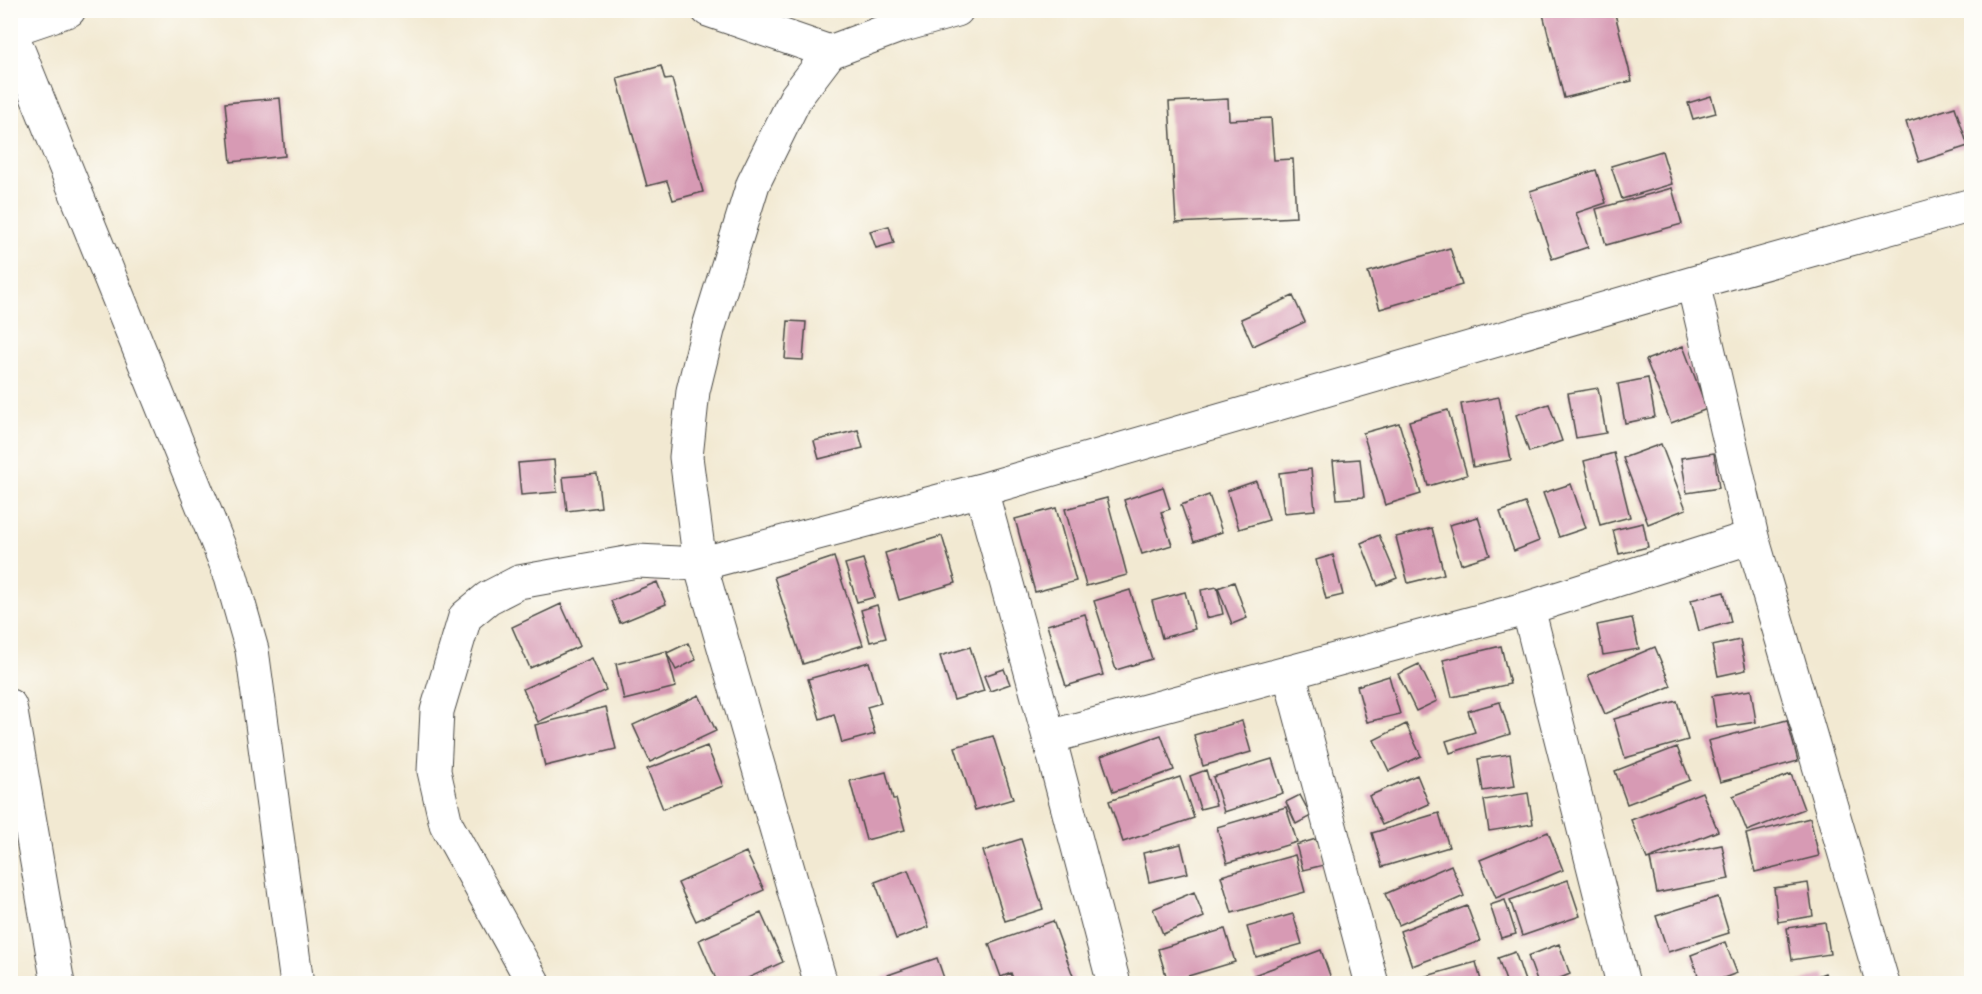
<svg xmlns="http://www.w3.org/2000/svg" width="1982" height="994" font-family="'Gochi Hand',sans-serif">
	<rect width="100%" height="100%" fill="#fdfcf7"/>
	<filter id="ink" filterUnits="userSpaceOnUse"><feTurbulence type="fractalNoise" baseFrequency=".0167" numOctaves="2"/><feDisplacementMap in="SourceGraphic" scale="12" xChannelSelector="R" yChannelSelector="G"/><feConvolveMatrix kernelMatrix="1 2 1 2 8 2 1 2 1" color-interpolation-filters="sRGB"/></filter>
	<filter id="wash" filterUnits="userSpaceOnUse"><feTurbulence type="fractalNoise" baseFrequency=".008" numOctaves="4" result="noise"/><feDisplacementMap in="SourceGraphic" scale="24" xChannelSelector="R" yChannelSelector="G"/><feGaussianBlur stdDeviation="1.35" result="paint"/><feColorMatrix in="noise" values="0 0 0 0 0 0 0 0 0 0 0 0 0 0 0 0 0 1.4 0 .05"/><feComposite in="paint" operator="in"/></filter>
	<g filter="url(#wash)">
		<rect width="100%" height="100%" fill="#f2e9d2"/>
		<g id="blocks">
			<path fill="#d79ab4" d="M1542 10H1614L1632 81 1564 98Z
				M661 66 665 80 672 79 703 192 673 200 667 181 647 186 617 78Z
				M1711 96 1716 113 1693 119 1688 103Z
				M280 98 285 156 231 162 225 103Z
				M1228 99 1229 120 1271 118 1274 160 1293 159 1296 217 1176 223 1169 102Z
				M1955 107 1968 146 1919 162 1906 122Z
				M1662 151 1672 184 1622 199 1611 166Z
				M1596 170 1606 203 1576 213 1588 247 1552 259 1530 191Z
				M1672 188 1682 224 1606 245 1596 209Z
				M889 226 894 243 876 248 870 231Z
				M1450 248 1462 285 1380 309 1368 272Z
				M1293 296 1305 322 1253 346 1241 319Z
				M788 321 806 322 803 360 785 359Z
				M1683 346 1707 409 1671 423 1646 360Z
				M1648 378 1655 417 1625 423 1618 384Z
				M1598 388 1606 433 1576 438 1568 393Z
				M1499 397 1511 460 1473 467 1461 404Z
				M1549 404 1562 441 1529 452 1516 415Z
				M1448 410 1467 475 1428 486 1409 421Z
				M1399 423 1421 494 1385 505 1363 433Z
				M858 430 863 448 819 459 814 441Z
				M1661 444 1686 509 1648 524 1623 458Z
				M1614 453 1630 517 1600 525 1584 461Z
				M1714 453 1719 488 1687 493 1681 458Z
				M1360 459 1364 497 1337 499 1333 461Z
				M554 460 557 492 521 495 518 463Z
				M1311 469 1315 510 1284 513 1279 473Z
				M597 474 601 507 567 511 563 477Z
				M1256 481 1269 520 1239 529 1227 491Z
				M1571 484 1586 528 1559 537 1543 493Z
				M1163 487 1170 509 1161 512 1172 545 1142 554 1124 500Z
				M1209 495 1222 532 1194 542 1181 505Z
				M1107 498 1127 575 1086 586 1065 509Z
				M1525 503 1539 541 1514 551 1500 512Z
				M1056 508 1076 581 1035 592 1015 519Z
				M1478 517 1490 555 1461 564 1449 525Z
				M1643 523 1648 547 1619 554 1613 530Z
				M1432 528 1444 574 1408 583 1396 537Z
				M1379 535 1397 578 1378 586 1361 543Z
				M942 536 956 583 899 600 885 553Z
				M1333 555 1343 595 1326 599 1316 560Z
				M834 557 863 645 803 664 774 577Z
				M863 559 875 597 857 602 845 564Z
				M657 582 666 604 620 623 611 601Z
				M1234 582 1247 618 1232 624 1218 588Z
				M1217 587 1223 614 1206 618 1201 590Z
				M1130 590 1152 659 1116 670 1094 601Z
				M1185 592 1195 629 1162 638 1152 601Z
				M1724 592 1731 622 1699 631 1691 600Z
				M561 604 580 646 530 668 512 627Z
				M877 605 886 638 870 642 861 610Z
				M1085 614 1103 675 1066 686 1047 625Z
				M1632 618 1639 649 1603 655 1597 625Z
				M1740 640 1746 670 1718 676 1712 646Z
				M688 643 696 660 676 670 667 653 676 687 624 700 616 664 667 651V653Z
				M1501 646 1510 684 1452 697 1443 660Z
				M970 647 984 691 954 700 940 656Z
				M1655 647 1671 686 1605 714 1588 675Z
				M592 658 606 690 538 722 523 689Z
				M869 662 881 703 867 707 875 734 842 743 834 714 820 719 808 679Z
				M1419 664 1437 701 1416 711 1398 674Z
				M1004 669 1010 684 990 691 984 676Z
				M1389 676 1400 714 1367 722 1357 686Z
				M1751 690 1756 722 1717 728 1712 696Z
				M699 695 716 731 650 762 633 725Z
				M1677 701 1688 740 1625 758 1614 719Z
				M1500 702 1510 734 1450 753 1446 741 1475 732 1468 711Z
				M606 707 616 749 545 766 535 725Z
				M1787 720 1798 761 1720 782 1708 741Z
				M1242 721 1251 752 1203 766 1194 735Z
				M1406 724 1421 756 1389 771 1374 740Z
				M1161 735 1174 770 1113 792 1101 756Z
				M993 736 1013 799 975 810 955 747Z
				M707 746 723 786 663 809 647 769Z
				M1677 747 1690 780 1627 804 1615 771Z
				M1510 754 1515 786 1483 791 1478 759Z
				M1272 759 1283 793 1224 812 1213 777Z
				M1206 770 1216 805 1200 809 1190 776Z
				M886 772 893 799H896L905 830 866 840 850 781Z
				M1791 774 1804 809 1747 831 1733 796Z
				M1417 775 1429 804 1382 825 1369 796Z
				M1180 777 1194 818 1123 842 1109 801Z
				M1702 792 1718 831 1647 859 1631 820Z
				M1528 793 1533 824 1489 831 1484 800Z
				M1300 795 1311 816 1296 824 1286 802Z
				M1286 807 1297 842 1227 863 1217 827Z
				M1439 813 1449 847 1382 867 1372 833Z
				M1810 818 1819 856 1755 872 1746 834Z
				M1548 832 1563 870 1496 898 1480 860Z
				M1021 839 1043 909 1005 921 983 851Z
				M1316 839 1324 865 1303 870 1296 845Z
				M1181 844 1188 873 1149 882 1143 853Z
				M1722 845 1729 879 1657 893 1650 859Z
				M746 852 764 890 696 921 678 883Z
				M1295 855 1305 892 1232 913 1221 876Z
				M1451 865 1464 896 1399 925 1385 894Z
				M908 870 929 927 896 939 875 882Z
				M1568 880 1580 916 1522 936 1510 900Z
				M1808 883 1813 916 1778 922 1774 888Z
				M1194 892 1204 917 1163 934 1153 909Z
				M1718 897 1729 933 1668 952 1656 916Z
				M1505 900 1516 934 1501 938 1490 905Z
				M1467 906 1480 941 1412 966 1400 931Z
				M761 913 783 962 735 984H718L699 940Z
				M1293 914 1302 944 1256 957 1247 927Z
				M1053 921 1076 984H1015L1011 973 1001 977 989 944Z
				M1825 922 1830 954 1792 960 1787 928Z
				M1225 929 1235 962 1168 982 1158 949Z
				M1725 942 1737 973 1708 984H1701L1691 955Z
				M1559 944 1570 974 1546 984H1538L1528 956Z
				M1321 950 1333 984H1257L1254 975Z
				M1515 952 1526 984H1507L1498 958Z
				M937 958 946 984H884L882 977Z
				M1476 962 1482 984H1417L1416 979Z
				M1825 973 1829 984H1799V983Z"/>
		</g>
	</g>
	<g filter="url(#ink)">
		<use href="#blocks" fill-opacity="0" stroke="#494844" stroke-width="1.5"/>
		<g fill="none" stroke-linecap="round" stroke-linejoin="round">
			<g stroke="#494844" stroke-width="35">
				<path id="minor" d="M708 10 830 52
					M10 30 231 576 252 650 297 984
					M10 30 69 10
					M1693 283 1752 537 1883 984
					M981 490 1049 737 1114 984
					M1528 608 1752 537
					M1289 672 1372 984
					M10 706 58 984
					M1049 737 1528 608 1623 984
					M534 984 446 824 434 771 437 711 465 617 488 598 519 582 637 561 700 564 981 490 1693 283 1972 205
					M821 984 700 564 686 457 693 391 708 330 753 184 796 97 830 52 897 27 957 10"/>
			</g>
			<use href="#minor" stroke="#fff" stroke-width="33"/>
		</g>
	</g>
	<rect width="1982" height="994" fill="none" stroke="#fdfcf7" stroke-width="36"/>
</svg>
